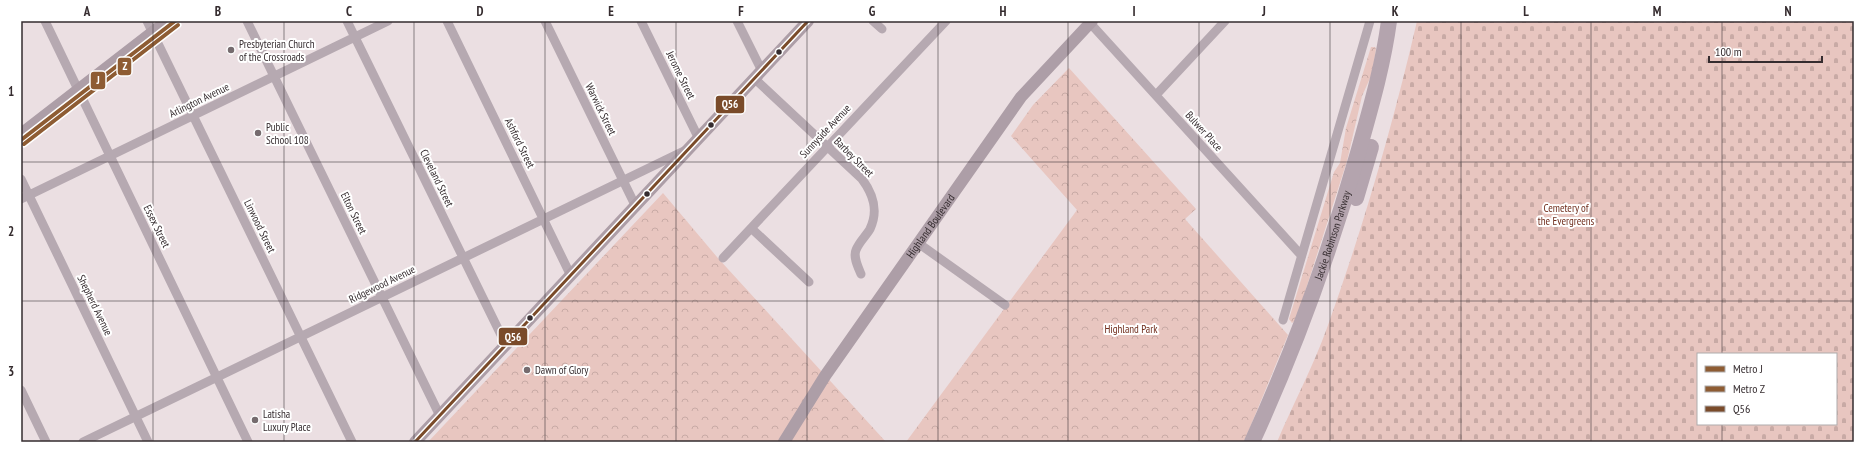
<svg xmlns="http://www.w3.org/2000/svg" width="1875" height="463" font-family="'PT Sans Narrow',sans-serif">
	<defs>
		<pattern id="forest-crowns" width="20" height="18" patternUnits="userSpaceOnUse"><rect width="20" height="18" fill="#e8c6c0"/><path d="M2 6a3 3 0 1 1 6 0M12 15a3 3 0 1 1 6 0" fill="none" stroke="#c8aaa5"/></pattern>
		<pattern id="cemetery-stones" width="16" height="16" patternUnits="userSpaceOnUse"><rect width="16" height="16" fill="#e8c6c0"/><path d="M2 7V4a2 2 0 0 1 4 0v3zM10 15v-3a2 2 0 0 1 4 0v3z" fill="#c8aaa5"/></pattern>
	</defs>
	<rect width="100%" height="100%" fill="#ebdfe2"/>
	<path fill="url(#forest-crowns)" d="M1371 47H1375L1376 49 1372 74 1362 96 1347 161 1305 292 1296 320 1292 323 1289 319 1334 172 1340 163 1346 128Z
		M1069 68 1196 209 1185 219 1288 335 1244 442H906L1077 210 1011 136 1033 105Z
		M663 193 717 257 886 442H428Z"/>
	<path fill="url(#cemetery-stones)" fill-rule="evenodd" d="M1417 21H1854V442H1277C1293 404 1313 367 1327 328 1363 228 1393 125 1417 21ZM1698 354H1836V424H1698Z"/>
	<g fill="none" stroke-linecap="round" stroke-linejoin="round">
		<path stroke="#b6a9b1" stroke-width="9" d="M45 21 248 442
			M147 21 352 442
			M247 21 440 416
			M347 21 506 345
			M447 21 571 276
			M545 21 636 207
			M641 21 699 139
			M737 21 762 71
			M873 21 882 29
			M1090 23 1301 255
			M755 79 862 179C873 194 879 210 870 229 866 236 859 242 856 250 853 257 858 267 861 274
			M1156 95 1225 21
			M21 179 148 442
			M21 199 388 21
			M751 228 809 282
			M918 243 1005 305
			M723 258 946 21
			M1283 320 1370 21
			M21 390 46 442
			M83 442 686 150"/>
		<g stroke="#ad9ea7" stroke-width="12">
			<path d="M21 134 167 21"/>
			<path d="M415 442 808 21"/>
			<path id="s1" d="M784 442 825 376 1021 97 1092 21"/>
		</g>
		<g stroke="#b4a4ae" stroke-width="16">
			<path d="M1356 198 1371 147"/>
			<path id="s2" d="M1252 442C1295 348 1330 252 1358 153 1370 110 1383 66 1389 21"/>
		</g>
		<g stroke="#fff" stroke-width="6">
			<path id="bus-1" d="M415 442 808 21"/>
		</g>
		<use href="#bus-1" stroke="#7a4b2a" stroke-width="3"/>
		<g stroke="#fff" stroke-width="7">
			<path id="metro-1" d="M21 140 175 21"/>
		</g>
		<g stroke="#fff" stroke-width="7">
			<path id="metro-2" d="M24 144 178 25"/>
		</g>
		<use href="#metro-1" stroke="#8e5c33" stroke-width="4"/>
		<use href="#metro-2" stroke="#8e5c33" stroke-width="4"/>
	</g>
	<path fill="none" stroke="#352c2f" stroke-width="1" stroke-opacity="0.55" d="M153 21V442M284 21V442M414 21V442M545 21V442M676 21V442M807 21V442M938 21V442M1068 21V442M1199 21V442M1330 21V442M1461 21V442M1591 21V442M1722 21V354M21 162H1854M21 301H1854M1722 424V442"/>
	<g fill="#756b6e" stroke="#fff" stroke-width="1.5">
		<circle cx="231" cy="50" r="4"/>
		<circle cx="258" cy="133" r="4"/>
		<circle cx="527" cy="370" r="4"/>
		<circle cx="255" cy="420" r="4"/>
	</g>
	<g fill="#352c2f" stroke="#fff" stroke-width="1.5">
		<circle cx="779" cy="52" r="3.5"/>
		<circle cx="711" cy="125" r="3.5"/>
		<circle cx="647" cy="194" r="3.5"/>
		<circle cx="530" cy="318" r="3.5"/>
	</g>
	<g text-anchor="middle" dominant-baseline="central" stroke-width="4" stroke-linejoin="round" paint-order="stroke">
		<g font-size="11" fill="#352c2f" stroke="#fff" text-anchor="start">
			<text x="239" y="44">Presbyterian Church<tspan x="239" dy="13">of the Crossroads</tspan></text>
			<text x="266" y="127">Public<tspan x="266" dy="13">School 108</tspan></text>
			<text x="535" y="370">Dawn of Glory</text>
			<text x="263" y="414">Latisha<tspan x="263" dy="13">Luxury Place</tspan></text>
		</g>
		<g font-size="11" fill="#352c2f" stroke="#fff">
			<text transform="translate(681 75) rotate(64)">Jerome Street</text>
			<text transform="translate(199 100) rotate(-26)">Arlington Avenue</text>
			<text transform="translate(601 109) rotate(64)">Warwick Street</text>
			<text transform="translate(825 131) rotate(-47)">Sunnyside Avenue</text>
			<text transform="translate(1204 131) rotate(48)">Bulwer Place</text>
			<text transform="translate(520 143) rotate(64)">Ashford Street</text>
			<text transform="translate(854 157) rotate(45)">Barbey Street</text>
			<text transform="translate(437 178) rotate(64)">Cleveland Street</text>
			<text transform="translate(354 213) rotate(64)">Elton Street</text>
			<text stroke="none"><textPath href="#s1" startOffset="261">Highland Boulevard</textPath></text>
			<text transform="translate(157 226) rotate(64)">Essex Street</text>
			<text transform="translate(260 226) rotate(64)">Linwood Street</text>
			<text stroke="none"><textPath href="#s2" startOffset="222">Jackie Robinson Parkway</textPath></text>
			<text transform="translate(382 284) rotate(-26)">Ridgewood Avenue</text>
			<text transform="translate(95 305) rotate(64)">Shepherd Avenue</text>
		</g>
		<g font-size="11" fill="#712f1e" stroke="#fff">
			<text x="1566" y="208">Cemetery of<tspan x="1566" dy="13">the Evergreens</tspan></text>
			<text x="1131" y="329">Highland Park</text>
		</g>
	</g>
	<g stroke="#fff" stroke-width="1.5">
		<rect x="117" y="57" width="15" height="19" rx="4" fill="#8e5c33"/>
		<rect x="90" y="71" width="16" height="19" rx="4" fill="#8e5c33"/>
		<rect x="715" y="95" width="30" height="19" rx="4" fill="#7a4b2a"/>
		<rect x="498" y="327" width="30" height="19" rx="4" fill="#7a4b2a"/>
	</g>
	<g font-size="11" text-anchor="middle" font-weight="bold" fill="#fff">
		<text x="125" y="70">Z</text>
		<text x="98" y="84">J</text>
		<text x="730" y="108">Q56</text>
		<text x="513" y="341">Q56</text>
	</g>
	<rect width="1875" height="463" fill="none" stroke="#ffffff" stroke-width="44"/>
	<rect x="1697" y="353" width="140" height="72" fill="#ffffff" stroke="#aeabac"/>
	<rect x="1705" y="366" width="20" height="6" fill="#8e5c33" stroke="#aeabac"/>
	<text x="1733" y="373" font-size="12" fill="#352c2f">Metro J</text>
	<rect x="1705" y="386" width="20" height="6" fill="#8e5c33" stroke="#aeabac"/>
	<text x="1733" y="393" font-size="12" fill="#352c2f">Metro Z</text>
	<rect x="1705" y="406" width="20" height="6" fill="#7a4b2a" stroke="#aeabac"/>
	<text x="1733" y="413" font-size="12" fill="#352c2f">Q56</text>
	<path d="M1709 56v6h113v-6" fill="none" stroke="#352c2f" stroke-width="2"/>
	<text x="1715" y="56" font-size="12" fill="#352c2f" stroke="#ffffff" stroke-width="3" paint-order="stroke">100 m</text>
	<rect x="22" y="22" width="1831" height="419" fill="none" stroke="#352c2f" stroke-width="1.5"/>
	<g font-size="13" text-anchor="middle" font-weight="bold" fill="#352c2f">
		<text x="87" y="16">A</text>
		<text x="218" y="16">B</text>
		<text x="349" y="16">C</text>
		<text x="480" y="16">D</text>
		<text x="611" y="16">E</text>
		<text x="741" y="16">F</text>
		<text x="872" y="16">G</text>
		<text x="1003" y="16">H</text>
		<text x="1134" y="16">I</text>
		<text x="1264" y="16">J</text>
		<text x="1395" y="16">K</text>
		<text x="1526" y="16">L</text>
		<text x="1657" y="16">M</text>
		<text x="1788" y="16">N</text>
		<text x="11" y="96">1</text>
		<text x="11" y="236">2</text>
		<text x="11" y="376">3</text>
	</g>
</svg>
